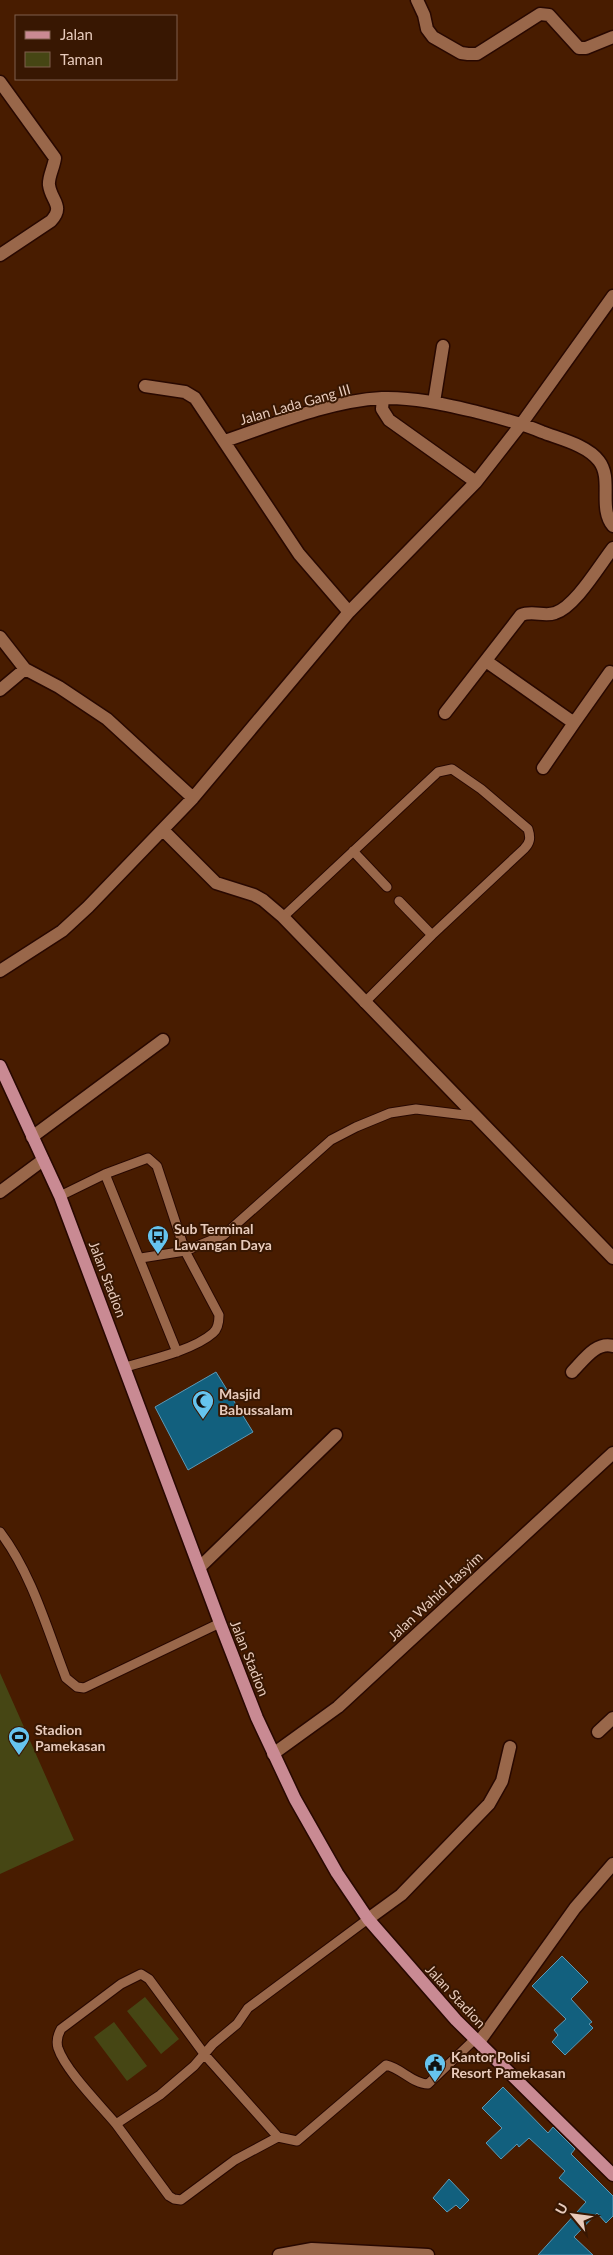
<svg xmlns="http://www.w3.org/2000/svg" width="613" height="2255" font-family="Lato,sans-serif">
	<rect width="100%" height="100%" fill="#481c00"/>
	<path fill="#464614" d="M0 1673 74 1840 0 1874Z
		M145 1997 179 2039 161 2054 127 2011Z
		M114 2022 147 2066 127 2081 94 2037Z"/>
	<path fill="#12607e" stroke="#5b99b6" d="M216 1372 253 1432 188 1470 155 1407Z
		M562 1956 588 1982 571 1999 592 2022 589 2024 593 2028 565 2055 552 2042 558 2035 554 2030 566 2019 532 1986Z
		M503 2087 548 2133 553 2127 575 2149 571 2154 613 2196V2216L606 2223 597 2213 574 2237 593 2255H538L586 2202 559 2178 565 2171 529 2138 519 2147 517 2144 501 2159 486 2143 502 2128 482 2108Z
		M449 2179 469 2200 460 2209 456 2205 447 2212 433 2198Z"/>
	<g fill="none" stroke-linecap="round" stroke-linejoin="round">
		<g stroke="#280800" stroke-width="11">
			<path id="lane" d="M353 851 387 887
				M399 901 432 935
				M283 917 438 772 452 769 481 789 528 829C531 838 530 843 524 849L432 935 364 1003
				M105 1174 177 1352
				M60 1196 105 1174 148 1158 157 1166 185 1251 219 1315C219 1321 218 1329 213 1333 194 1350 150 1360 125 1367
				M141 1258 185 1251 224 1235 331 1140 356 1127 390 1113 416 1109 473 1116
				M0 1532C32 1574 47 1629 66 1678L77 1687 84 1688 220 1623
				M368 1919 248 2008 237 2024 213 2044 194 2066 160 2095 116 2124C101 2106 65 2070 58 2048 56 2041 57 2036 61 2029L121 1984 141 1974 149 1979 205 2055 278 2137 297 2141 386 2065C401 2068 413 2084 428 2084L475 2039
				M116 2124 169 2196 174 2199 181 2200 235 2160 278 2137"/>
		</g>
		<g stroke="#280800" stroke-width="15">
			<path id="street" d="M417 0 424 15 427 29 433 37 461 53 468 54H477L540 14 549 15 579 48H586L613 37
				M0 82 55 158C54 167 48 177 49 185 51 201 65 206 51 221L0 255
				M145 386 185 392 195 398 299 554 349 612
				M383 398 382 409 389 420 476 482
				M434 402 443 346
				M225 441C275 424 329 401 382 398 413 397 443 404 473 411 496 417 519 422 542 432 560 439 587 445 599 461 613 479 598 508 613 526
				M0 637 25 669 59 687 107 719 193 798
				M486 661 574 723 543 768
				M0 690 25 669
				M445 713 521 615C533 610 544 617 555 613 575 607 599 566 613 548
				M574 723 610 672
				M163 830 216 883 254 895 263 900 283 917 613 1258
				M0 971 62 931 88 907 193 798 349 612 476 482 522 423 613 296
				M32 1137 163 1040
				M572 1372C583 1361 596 1341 613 1346
				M200 1567 336 1435
				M598 1732 613 1718
				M273 1754 338 1707 613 1453
				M368 1919 401 1895 489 1804 502 1781 510 1747
				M479 2042 575 1908 613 1864
				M279 2255 312 2249 428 2255"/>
		</g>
		<g stroke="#280800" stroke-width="15">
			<path id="secondary" d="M0 1192 43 1160"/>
		</g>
		<g stroke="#280800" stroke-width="15">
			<path id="primary" d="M0 1066 60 1196 220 1623 257 1718 295 1799 337 1873 368 1919 456 2020 613 2175"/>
		</g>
		<use href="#lane" stroke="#99674a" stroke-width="9"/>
		<use href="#street" stroke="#99674a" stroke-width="12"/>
		<use href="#secondary" stroke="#99674a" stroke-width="12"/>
		<use href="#primary" stroke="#c98a93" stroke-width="12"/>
	</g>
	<defs>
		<g id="bus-pin" transform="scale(1.125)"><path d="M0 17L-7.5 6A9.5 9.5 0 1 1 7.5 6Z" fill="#66c4ef" stroke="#381702"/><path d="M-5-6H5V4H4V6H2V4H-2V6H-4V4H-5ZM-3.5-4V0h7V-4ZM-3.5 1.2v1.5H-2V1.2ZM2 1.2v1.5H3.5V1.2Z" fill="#111"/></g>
		<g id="mosque-pin" transform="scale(1.125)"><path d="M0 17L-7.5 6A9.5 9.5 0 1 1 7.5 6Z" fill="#66c4ef" stroke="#381702"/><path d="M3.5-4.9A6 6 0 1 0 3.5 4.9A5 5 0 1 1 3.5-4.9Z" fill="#111"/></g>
		<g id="stadium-pin" transform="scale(1.125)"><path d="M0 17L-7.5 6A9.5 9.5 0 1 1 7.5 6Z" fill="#66c4ef" stroke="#381702"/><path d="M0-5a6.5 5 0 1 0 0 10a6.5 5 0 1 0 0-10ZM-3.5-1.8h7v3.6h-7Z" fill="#111"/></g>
		<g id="civic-pin" transform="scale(1.125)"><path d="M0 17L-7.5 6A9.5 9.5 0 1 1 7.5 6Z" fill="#66c4ef" stroke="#381702"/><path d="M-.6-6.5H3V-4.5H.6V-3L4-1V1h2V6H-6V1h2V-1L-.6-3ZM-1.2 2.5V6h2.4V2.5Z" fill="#111"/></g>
	</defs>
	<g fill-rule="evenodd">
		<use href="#bus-pin" x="158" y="1236"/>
		<use href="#mosque-pin" x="203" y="1401"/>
		<use href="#stadium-pin" x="19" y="1737"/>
		<use href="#civic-pin" x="435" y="2064"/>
	</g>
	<g text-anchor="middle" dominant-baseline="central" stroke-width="4" stroke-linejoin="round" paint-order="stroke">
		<g font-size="14" fill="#e8cbbc" stroke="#381702">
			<text transform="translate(295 404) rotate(-16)">Jalan Lada Gang III</text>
			<text transform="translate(108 1279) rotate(69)">Jalan Stadion</text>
			<text transform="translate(435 1596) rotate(-43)">Jalan Wahid Hasyim</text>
			<text transform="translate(250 1658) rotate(68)">Jalan Stadion</text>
			<text transform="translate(456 1996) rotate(47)">Jalan Stadion</text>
		</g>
		<g font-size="14" font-weight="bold" fill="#e8cbbc" stroke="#381702" text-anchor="start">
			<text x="174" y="1228">Sub Terminal<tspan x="174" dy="16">Lawangan Daya</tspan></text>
			<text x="219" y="1393">Masjid<tspan x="219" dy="16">Babussalam</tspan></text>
			<text x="35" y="1729">Stadion<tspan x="35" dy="16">Pamekasan</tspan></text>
			<text x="451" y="2056">Kantor Polisi<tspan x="451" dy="16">Resort Pamekasan</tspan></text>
		</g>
	</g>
	<rect x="15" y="15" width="162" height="65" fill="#381702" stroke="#7e5f4c"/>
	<rect x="25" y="31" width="25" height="8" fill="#c98a93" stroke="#7e5f4c"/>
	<text x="60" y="40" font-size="15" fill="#e8cbbc">Jalan</text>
	<rect x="25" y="52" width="25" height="15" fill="#464614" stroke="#7e5f4c"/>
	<text x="60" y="65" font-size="15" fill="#e8cbbc">Taman</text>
	<g transform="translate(573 2215) rotate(299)" stroke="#381702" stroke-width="4" paint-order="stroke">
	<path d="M0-4L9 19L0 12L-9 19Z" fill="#e8cbbc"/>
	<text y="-8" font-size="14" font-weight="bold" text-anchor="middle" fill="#e8cbbc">U</text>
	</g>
</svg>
